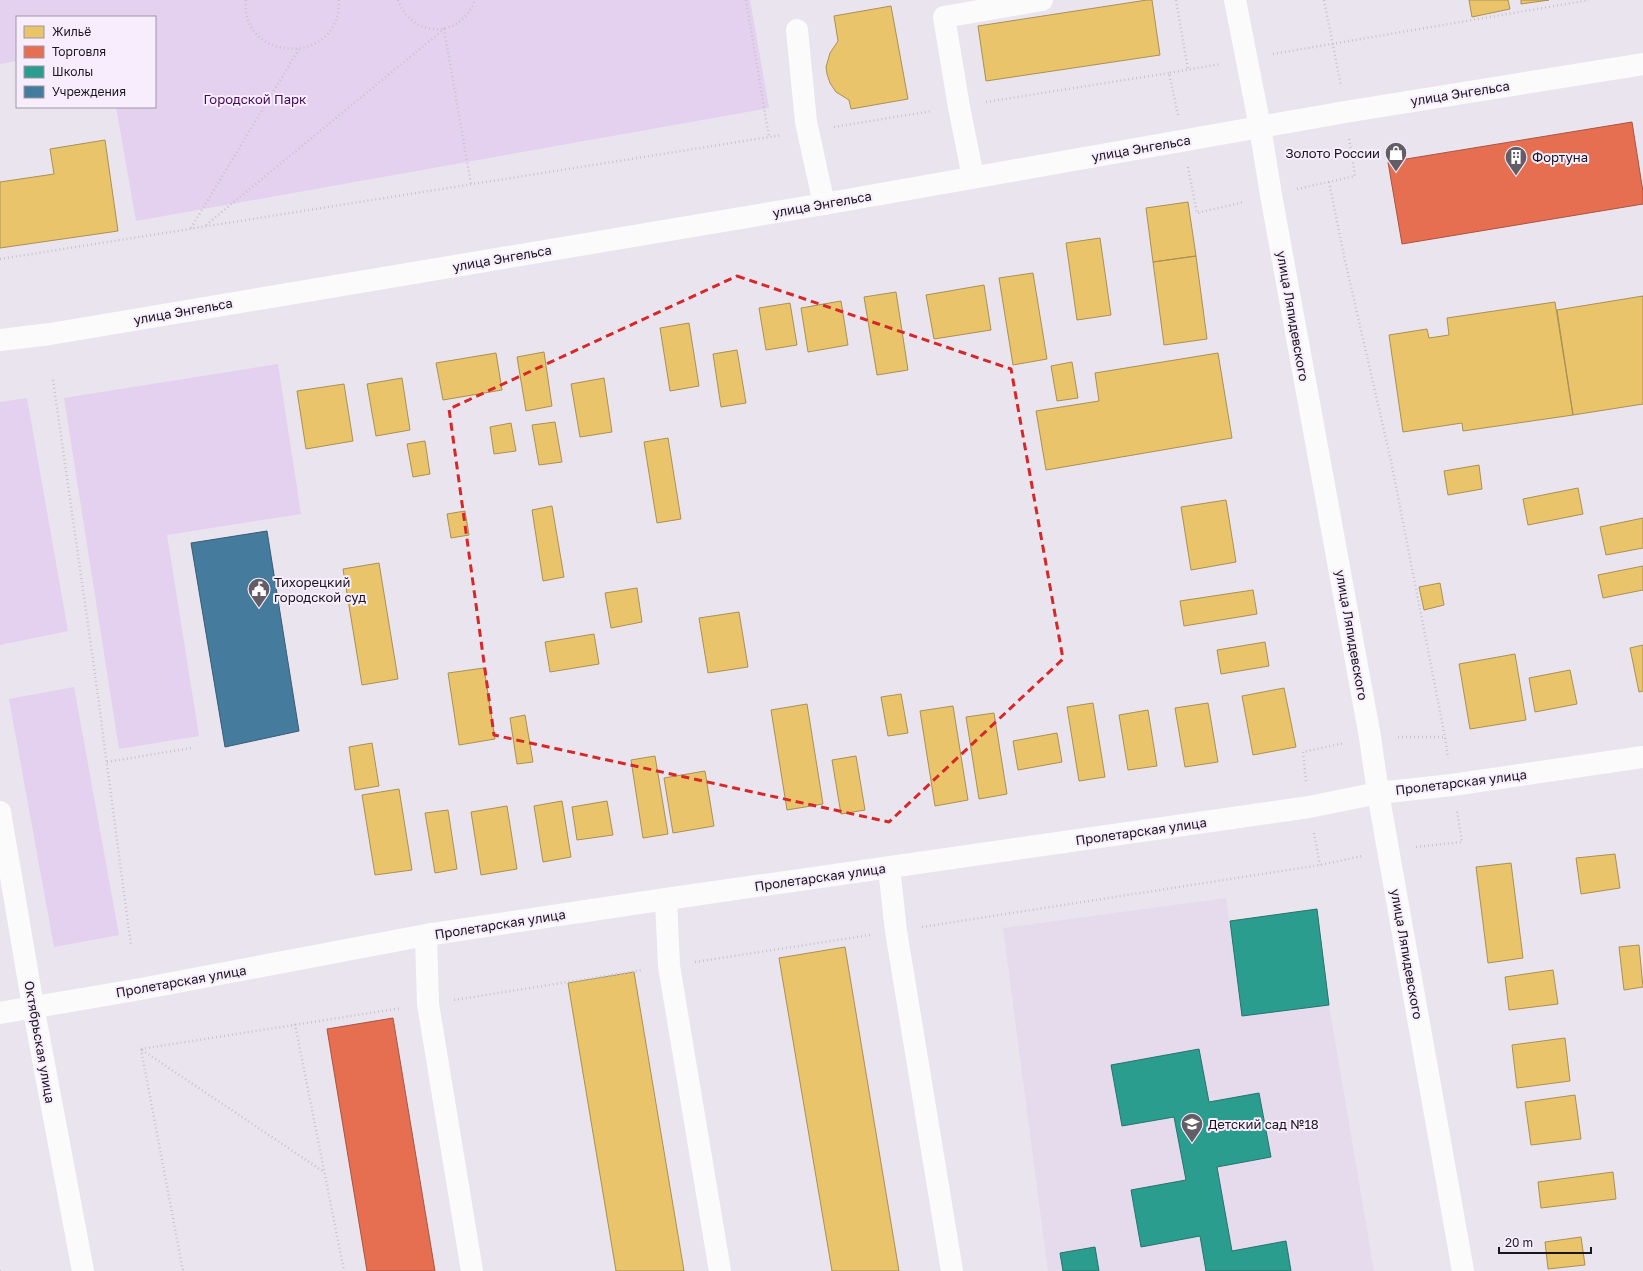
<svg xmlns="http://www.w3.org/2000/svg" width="1643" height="1271" font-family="'Golos Text',sans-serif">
	<rect width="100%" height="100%" fill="#eae4ee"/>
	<path fill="#e6daed" d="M1226 898 1242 1016 1329 1005 1374 1271H1048L1003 928Z"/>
	<path fill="#e3d1ef" d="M0 0H750L769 108 136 221 116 107H155V17H17V61L0 64Z
		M278 364 301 514 167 535 199 736 119 749 64 398Z
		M27 398 68 631 0 645V402Z
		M74 687 119 935 54 947 9 699Z"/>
	<path fill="#e9c46a" stroke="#ab9053" d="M1147 0H1152L1160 55 986 81 978 26Z
		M1469 0H1508L1510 9 1472 17Z
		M1521 0H1549L1521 4Z
		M891 6 908 99 851 109 849 100 836 92 830 83 827 74 826 67 830 53 838 41 834 16Z
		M105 140 118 231 0 248V182L54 174 50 149Z
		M1188 202 1196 256 1153 262 1146 208Z
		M1100 238 1111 315 1077 320 1066 243Z
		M1196 256 1207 339 1164 345 1153 262Z
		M1033 273 1047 359 1013 365 999 278Z
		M984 285 991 330 934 339 926 295Z
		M896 292 908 370 877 375 864 297Z
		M1643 296V404L1573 415 1557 310Z
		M841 301 848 345 808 352 801 308Z
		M1555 302 1573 415 1463 431 1462 423 1403 432 1389 335 1427 329 1429 338 1449 335 1447 318Z
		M790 303 797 345 766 350 759 308Z
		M689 323 699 386 670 391 660 328Z
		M737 350 746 403 721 407 713 354Z
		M544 352 552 406 526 411 517 357Z
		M496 353 502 390 443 400 436 363Z
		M1218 353 1232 438 1046 470 1036 411 1099 401 1095 373Z
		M1072 362 1078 398 1057 401 1051 366Z
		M402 378 410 430 376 436 367 384Z
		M604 378 612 432 580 437 571 384Z
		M344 384 353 441 306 449 297 391Z
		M555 422 562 462 539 465 532 425Z
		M511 423 516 451 494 454 490 427Z
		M668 438 681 519 657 523 644 442Z
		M425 441 430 474 413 477 407 444Z
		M1479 465 1482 489 1448 495 1444 471Z
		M1578 488 1583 514 1528 525 1523 499Z
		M1226 500 1236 562 1191 570 1181 507Z
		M552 506 564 577 543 581 532 510Z
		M465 511 469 535 451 538 447 514Z
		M1643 518V548L1606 555 1600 527Z
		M379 563 398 679 362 685 343 569Z
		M1643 566V590L1603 598 1598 575Z
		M1440 583 1444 605 1424 610 1419 587Z
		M637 588 642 622 611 628 605 593Z
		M1253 590 1257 614 1184 626 1180 601Z
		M739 612 748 667 708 673 699 618Z
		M594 634 599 664 550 672 545 642Z
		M1265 642 1269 666 1221 674 1217 650Z
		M1643 645V691L1639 692 1630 648Z
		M1515 654 1526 720 1470 729 1459 664Z
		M484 668 495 739 459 745 448 673Z
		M1570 670 1577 704 1535 712 1529 678Z
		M1284 688 1296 747 1253 755 1242 696Z
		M901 694 908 733 888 736 881 697Z
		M1093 703 1105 777 1079 781 1067 707Z
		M1208 703 1218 762 1185 767 1175 708Z
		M807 704 823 804 787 810 771 710Z
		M953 706 968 800 935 806 920 711Z
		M1148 710 1157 766 1128 770 1119 715Z
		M994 713 1007 794 979 799 966 717Z
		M525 715 533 762 517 764 510 718Z
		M1057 733 1062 762 1018 770 1013 741Z
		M372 743 379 786 355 790 349 747Z
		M655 756 668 834 643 838 631 760Z
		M856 756 865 810 841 814 832 760Z
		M705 771 714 826 673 833 664 778Z
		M399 789 412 870 375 875 362 795Z
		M562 801 571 857 543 862 534 806Z
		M607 801 613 835 577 840 572 807Z
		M507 806 517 869 481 875 471 812Z
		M448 810 457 869 435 873 425 813Z
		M1615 854 1620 888 1581 894 1576 858Z
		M1511 863 1523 958 1488 963 1476 867Z
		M1639 945 1643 987 1624 990 1619 947Z
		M845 947 899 1271H832L779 958Z
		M1553 970 1558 1004 1509 1010 1505 977Z
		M634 972 684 1271H616L568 983Z
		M1565 1038 1570 1081 1517 1088 1512 1045Z
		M1575 1095 1581 1139 1531 1145 1525 1102Z
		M1613 1172 1616 1199 1541 1208 1538 1182Z
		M1581 1237 1585 1265 1548 1269 1545 1242Z"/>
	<path fill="#e76f51" stroke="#aa5441" d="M1632 122 1643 192V204L1402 244 1388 162Z
		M393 1018 435 1271H367L327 1029Z"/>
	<path fill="#2a9d8f" stroke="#25746c" d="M1317 909 1329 1005 1242 1016 1230 921Z
		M1199 1049 1209 1102 1259 1093 1271 1157 1217 1167 1232 1251 1286 1241 1291 1271H1206L1200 1236 1141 1247 1131 1190 1186 1180 1174 1117 1122 1126 1111 1065Z
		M1095 1247 1099 1271H1063L1060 1253Z"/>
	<path fill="#457b9d" stroke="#385d76" d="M267 531 299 731 225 747 191 543Z"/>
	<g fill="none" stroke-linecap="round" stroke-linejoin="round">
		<path stroke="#c7c5c9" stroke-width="2.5" stroke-dasharray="1 3" stroke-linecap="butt" d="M246 0C239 62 341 68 339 0
			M398 0C412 39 461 39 475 0
			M746 0 769 137
			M1176 0 1188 70
			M1324 0 1341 86
			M1273 54 1589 0
			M986 102 1169 73
			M1178 115 1169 73 1221 64
			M834 127 932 111
			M1188 167 1197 213 1244 202
			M1329 182 1344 256 1391 461 1445 737
			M1297 189 1355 176 1349 138
			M206 225 444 29 471 184
			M191 228 299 49
			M0 259 782 135
			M53 380 95 674 131 946
			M1398 737H1445L1448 758
			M107 762 191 748
			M1306 781 1303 752 1344 743
			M1314 833 1320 865
			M1416 847 1462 842 1457 811
			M922 927 1320 865 1362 856
			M695 962 870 935
			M454 1000 643 970
			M295 1024 344 1271
			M141 1049 402 1008
			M141 1049 183 1271
			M142 1050 324 1172
			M0 1270V1271"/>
		<path stroke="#fcfbfc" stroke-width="22" d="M1235 0 1260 127 1271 195 1370 737 1378 793 1463 1271
			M797 30 806 122 824 204
			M973 177 959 107 944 17 1042 0
			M889 868 896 931 952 1271
			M666 899 669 966 720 1271
			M426 935 428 1004 472 1271
			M0 1013 135 990 426 935 666 899 1309 807 1378 793 1452 785 1643 757"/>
		<path stroke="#fcfbfc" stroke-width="22" d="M0 340 50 334 824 204 1345 112 1643 64
			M0 812 33 1006 83 1271"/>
	</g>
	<path fill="none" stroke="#d62828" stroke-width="3" stroke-dasharray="8 5" stroke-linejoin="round" d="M737 276 1011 369 1063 659 889 822 494 735 449 409Z"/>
	<defs>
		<g id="shop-pin" transform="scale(1.15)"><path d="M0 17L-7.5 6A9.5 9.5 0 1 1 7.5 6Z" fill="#635e66" stroke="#f7edfd"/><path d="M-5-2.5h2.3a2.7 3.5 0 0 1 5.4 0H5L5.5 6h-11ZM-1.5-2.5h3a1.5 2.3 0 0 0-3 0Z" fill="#fff"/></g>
		<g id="building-pin" transform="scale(1.15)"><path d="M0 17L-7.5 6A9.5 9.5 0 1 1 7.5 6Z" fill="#635e66" stroke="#f7edfd"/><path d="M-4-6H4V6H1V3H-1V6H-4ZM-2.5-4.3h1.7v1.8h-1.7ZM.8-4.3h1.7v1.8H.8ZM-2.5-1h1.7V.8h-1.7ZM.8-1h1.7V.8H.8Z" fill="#fff"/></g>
		<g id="civic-pin" transform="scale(1.15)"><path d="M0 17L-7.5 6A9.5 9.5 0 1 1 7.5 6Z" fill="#635e66" stroke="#f7edfd"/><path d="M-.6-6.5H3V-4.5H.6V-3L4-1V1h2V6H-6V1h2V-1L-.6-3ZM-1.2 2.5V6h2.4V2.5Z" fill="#fff"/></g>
		<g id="school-pin" transform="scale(1.15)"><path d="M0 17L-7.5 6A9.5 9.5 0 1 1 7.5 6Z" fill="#635e66" stroke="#f7edfd"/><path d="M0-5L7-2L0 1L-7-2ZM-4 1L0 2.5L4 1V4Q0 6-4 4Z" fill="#fff"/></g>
	</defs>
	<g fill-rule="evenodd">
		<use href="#shop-pin" x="1396" y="153"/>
		<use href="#building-pin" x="1516" y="157"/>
		<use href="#civic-pin" x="259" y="589"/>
		<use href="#school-pin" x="1192" y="1124"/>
	</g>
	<g text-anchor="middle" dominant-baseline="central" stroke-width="4" stroke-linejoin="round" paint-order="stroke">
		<g font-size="13" fill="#1a161c" stroke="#f7edfd">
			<text transform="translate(1460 93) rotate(-9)">улица Энгельса</text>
			<text transform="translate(1141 148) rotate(-10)">улица Энгельса</text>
			<text transform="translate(822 204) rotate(-10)">улица Энгельса</text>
			<text transform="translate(502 258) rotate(-10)">улица Энгельса</text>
			<text transform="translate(183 311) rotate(-10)">улица Энгельса</text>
			<text transform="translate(1293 316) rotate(80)">улица Ляпидевского</text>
			<text transform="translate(1352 635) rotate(80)">улица Ляпидевского</text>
			<text transform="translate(1461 782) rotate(-7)">Пролетарская улица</text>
			<text transform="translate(1141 831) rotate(-8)">Пролетарская улица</text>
			<text transform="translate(820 877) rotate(-8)">Пролетарская улица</text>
			<text transform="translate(500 924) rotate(-9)">Пролетарская улица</text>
			<text transform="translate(1407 954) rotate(80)">улица Ляпидевского</text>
			<text transform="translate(181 981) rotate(-10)">Пролетарская улица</text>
			<text transform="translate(40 1042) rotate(80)">Октябрьская улица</text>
		</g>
		<g font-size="13" fill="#430c5d" stroke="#f7edfd">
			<text x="255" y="99">Городской Парк</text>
		</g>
		<g font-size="13" fill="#1a161c" stroke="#f7edfd" text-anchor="start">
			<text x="1380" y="153" text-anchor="end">Золото России</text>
			<text x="1532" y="157">Фортуна</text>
			<text x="274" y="582">Тихорецкий<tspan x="274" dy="15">городской суд</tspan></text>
			<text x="1208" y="1124">Детский сад №18</text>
		</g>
	</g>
	<rect x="16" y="16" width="140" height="92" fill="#f7edfd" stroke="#9f97a3"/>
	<rect x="24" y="26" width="20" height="12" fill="#e9c46a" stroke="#9f97a3"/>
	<text x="52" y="36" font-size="12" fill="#1a161c">Жильё</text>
	<rect x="24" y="46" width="20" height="12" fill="#e76f51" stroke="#9f97a3"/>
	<text x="52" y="56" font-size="12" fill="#1a161c">Торговля</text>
	<rect x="24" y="66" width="20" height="12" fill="#2a9d8f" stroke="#9f97a3"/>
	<text x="52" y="76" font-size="12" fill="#1a161c">Школы</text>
	<rect x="24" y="86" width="20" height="12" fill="#457b9d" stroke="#9f97a3"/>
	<text x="52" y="96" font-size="12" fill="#1a161c">Учреждения</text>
	<path d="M1499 1247v6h92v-6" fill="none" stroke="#1a161c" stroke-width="2"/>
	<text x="1505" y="1247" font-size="12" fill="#1a161c" stroke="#f7edfd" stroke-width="3" paint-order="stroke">20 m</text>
</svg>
